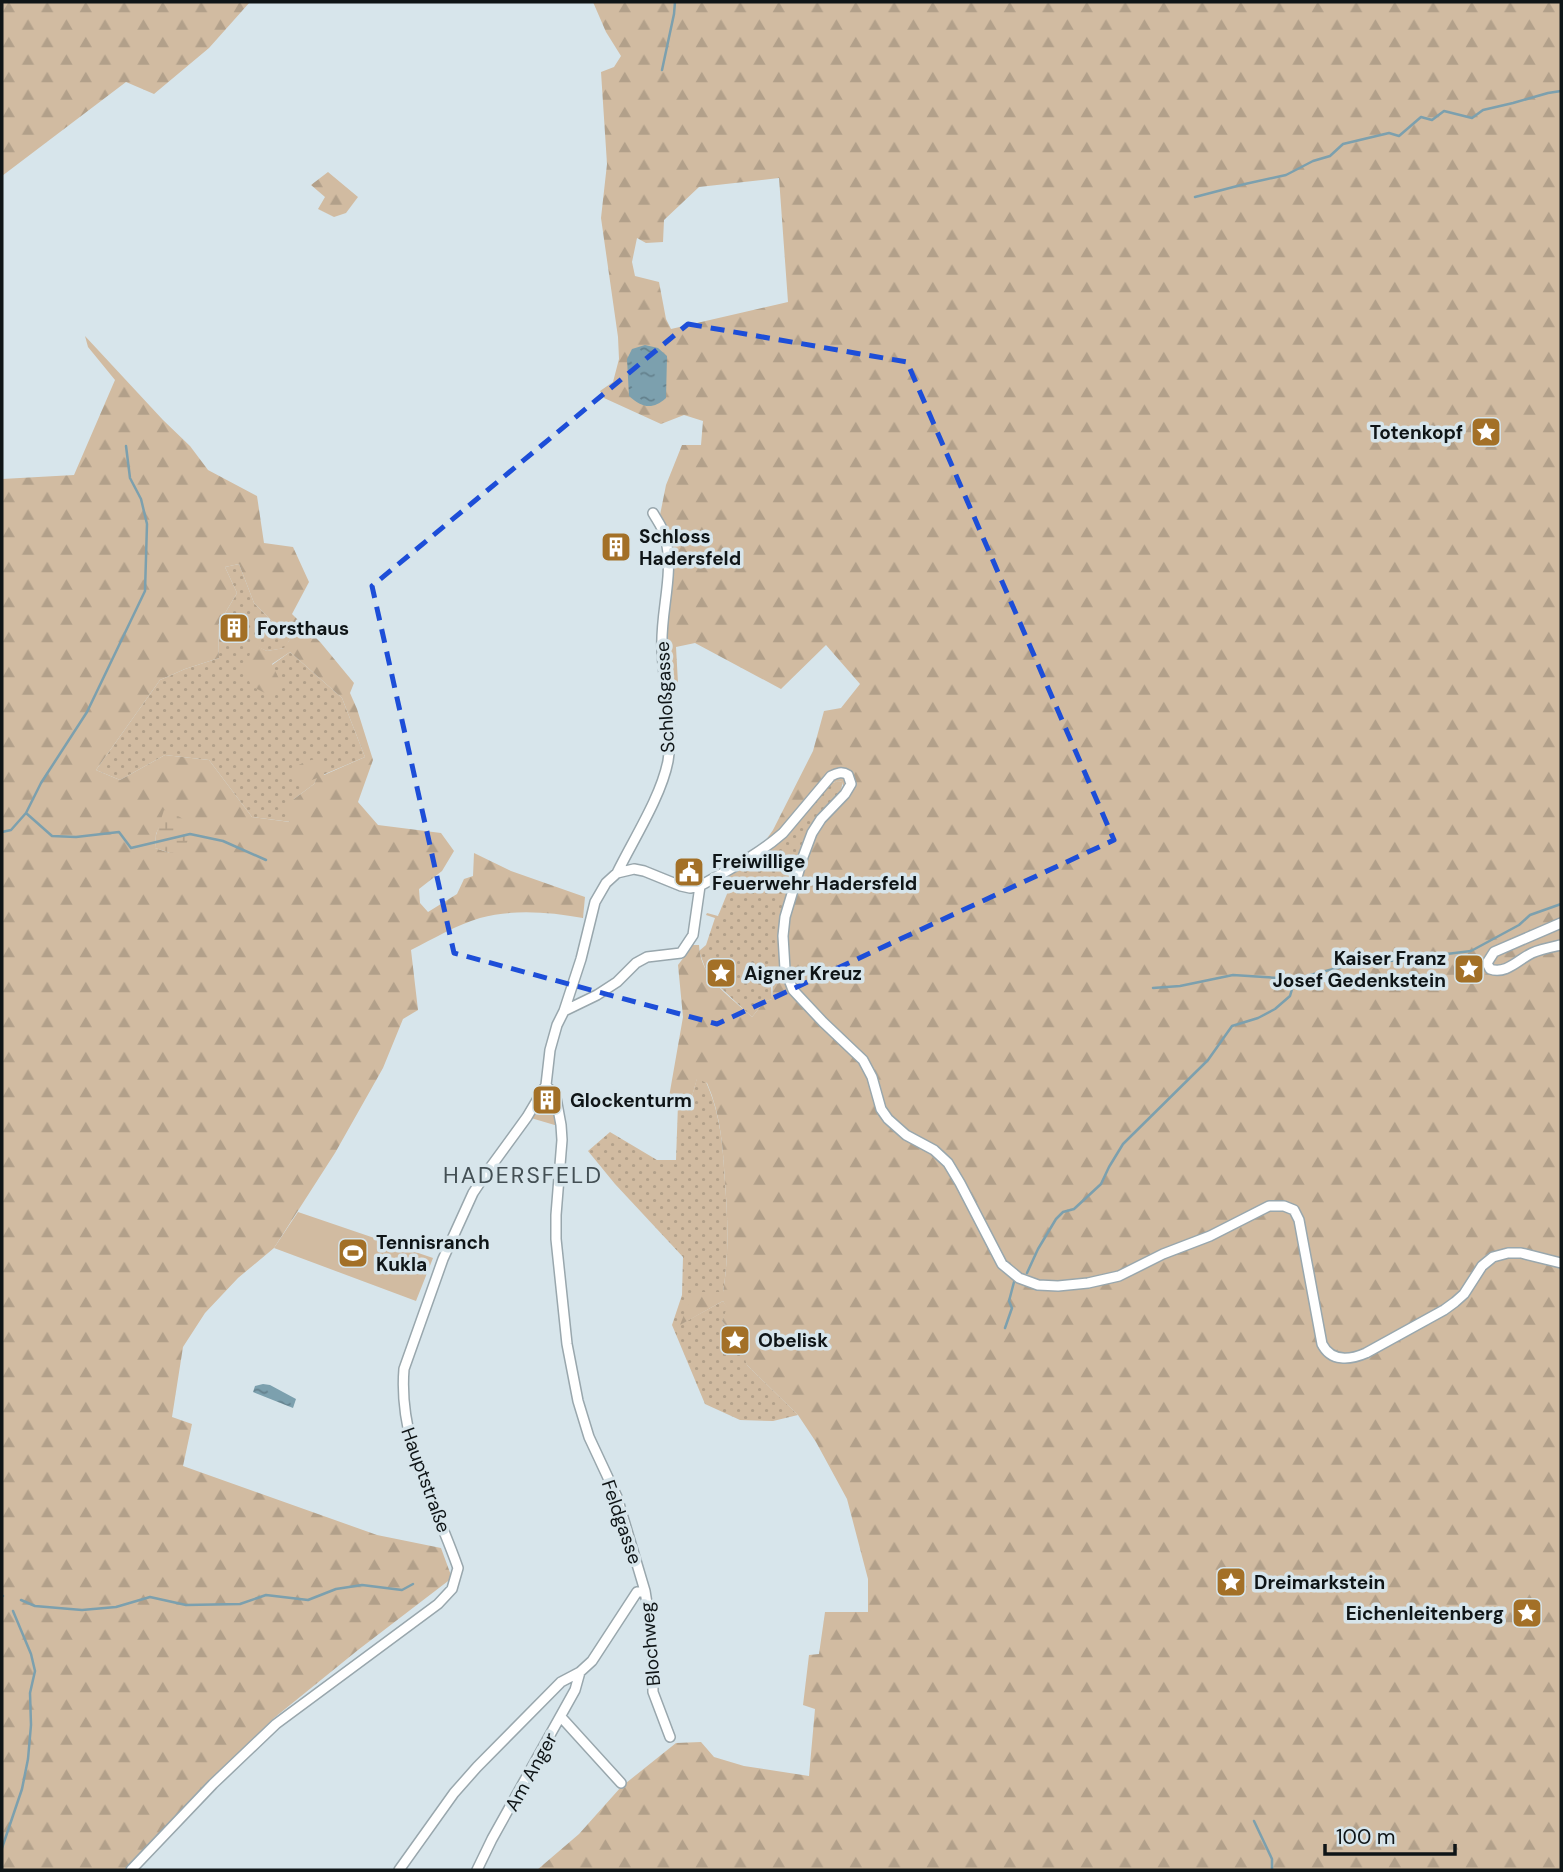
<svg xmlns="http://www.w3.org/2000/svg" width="1563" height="1872" font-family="'DM Sans',sans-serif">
	<defs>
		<pattern id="grass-dots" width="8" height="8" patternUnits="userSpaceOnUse" patternTransform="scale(1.75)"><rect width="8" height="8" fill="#d1bba1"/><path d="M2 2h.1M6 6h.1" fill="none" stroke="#b2a08a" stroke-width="1.8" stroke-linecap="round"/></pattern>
		<pattern id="forest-firs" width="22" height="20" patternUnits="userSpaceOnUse" patternTransform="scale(1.75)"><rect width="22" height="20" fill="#d1bba1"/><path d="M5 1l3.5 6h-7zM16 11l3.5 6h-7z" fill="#b2a08a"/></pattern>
		<pattern id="wetland-marsh" width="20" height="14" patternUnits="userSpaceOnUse" patternTransform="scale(1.75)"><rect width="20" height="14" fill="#d1bba1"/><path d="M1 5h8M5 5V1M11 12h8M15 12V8" fill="none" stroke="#b2a08a"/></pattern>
		<pattern id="water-ripples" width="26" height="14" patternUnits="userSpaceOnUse" patternTransform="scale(1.75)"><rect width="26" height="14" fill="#7ca0ae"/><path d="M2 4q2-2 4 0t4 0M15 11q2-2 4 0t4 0" fill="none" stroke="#64818d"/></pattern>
	</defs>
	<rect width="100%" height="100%" fill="#d7e5eb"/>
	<path fill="url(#grass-dots)" d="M239 564 254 603 290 639 285 648 267 651 253 645 272 665 290 652 342 698 365 757 318 777 314 784 294 799 291 822 252 817 209 760 165 755 120 780 96 770 160 680 185 669 219 658 218 625 237 593 225 567Z
		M839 781 842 782C844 796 820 812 812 824L779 927 778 944 781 981 771 987 772 999 764 1002 752 1017 708 976 699 951 706 945 715 918 706 915 707 913 718 916 729 889 717 883 760 858 791 829 832 783Z
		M697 1078 706 1082C721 1115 723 1148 725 1183 728 1220 729 1256 723 1292L681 1324 723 1301 728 1308 722 1321 731 1331 738 1330 743 1333 747 1365 798 1415 773 1421 740 1420 705 1404 672 1325 682 1295 683 1257 615 1184 588 1151 610 1132 657 1160H676L678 1104 692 1096Z"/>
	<path fill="url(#forest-firs)" fill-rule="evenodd" d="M2 2H250L209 48 154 94 126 82 2 176Z
		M593 2H1561V1870H537L579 1834 621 1787 676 1743 701 1742 714 1757 744 1766 809 1776 815 1709 803 1705 809 1655 819 1654 825 1612H868V1579L847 1499 816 1442 798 1415 747 1365 739 1343 742 1333 738 1330 731 1331 722 1321 727 1308 723 1301 680 1325 693 1292H723C729 1256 728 1220 725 1183 723 1148 721 1115 707 1083L697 1079 692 1096 678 1104 669 1097 683 1017 678 965 693 945H699C700 978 730 996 752 1017L764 1002 772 999 773 983 781 980 778 944 779 927 784 907 807 834 818 815 840 794 843 786 842 782 839 781 832 783 791 829 760 858 756 854 773 830 813 751 824 711 841 708 860 684 826 645 781 689 695 643 676 647 678 683 670 686 666 626 670 586 671 537 660 515 666 485 682 445H701L703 421 684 415 661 424 604 398 600 391 613 382 619 359 618 337 601 218 607 164 601 72 614 67 621 56 606 32ZM779 178 788 302 671 329 666 319 659 282 635 276 632 262 637 238 646 243 663 242 664 220 699 187Z
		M328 172 358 197 346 213 334 217 318 209 325 197 311 185Z
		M85 336 163 420 190 446 208 470 257 496 264 543 293 547 309 582 292 614 321 643 354 683 350 693 357 709 373 760 358 802 378 825 441 833 454 851 442 871 419 889 420 903 428 912 457 894 464 879 473 876 474 853 511 871 585 897 583 918C548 912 514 909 480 918 456 925 433 939 411 950L418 1010 403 1019 383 1068 335 1153 274 1248 238 1278 205 1313 183 1347 172 1417 192 1424 183 1466 377 1535 441 1548 452 1578 358 1650 274 1718 124 1870H2V479L74 475 115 380 88 347ZM239 564 254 603 290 639 284 648 267 651 253 644 245 670 251 686 269 695 281 683 272 664 290 652 342 698 365 757 324 775V768L321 760C310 758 303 763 293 768L299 785 317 778 314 784 294 799 288 808 290 822 252 817 209 760 165 755 120 780 96 770 160 680 185 669 219 658 218 625 237 593 225 567ZM160 825 170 853 155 848 156 834Z"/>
	<path fill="url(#wetland-marsh)" d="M164 810 177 815 193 826 183 853H170L155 848 156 835Z"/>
	<path fill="#d1bba1" d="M541 1103 554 1104 558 1126 531 1118Z
		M298 1212 433 1258 416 1301 274 1248Z"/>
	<path fill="url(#water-ripples)" d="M645 345 658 348 667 356 666 398C653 410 642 408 629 396L627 359 632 349Z
		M263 1384 270 1385 296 1399 293 1408 253 1392 255 1386Z"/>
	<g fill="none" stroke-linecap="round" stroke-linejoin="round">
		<path stroke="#7ca0ae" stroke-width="2.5" d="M662 70 674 14 675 2
			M1195 197 1245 184 1286 175 1313 161 1330 156 1343 144 1389 133 1399 136 1421 117 1432 120 1444 111 1472 118 1483 110 1513 103 1548 93 1561 91
			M26 813 52 836 76 837 119 832 131 848 190 834 223 841 266 860
			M2 832 11 830 26 813 41 783 87 712 145 591 147 524 141 499 130 478 126 446
			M1153 988 1180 986 1233 975 1295 979 1341 967 1471 951 1519 925 1530 915 1561 904
			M1027 1273 1038 1249 1056 1219 1063 1212 1074 1209 1101 1184 1109 1167 1123 1144 1208 1060 1232 1026 1258 1018 1275 1009 1290 996 1295 979
			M1005 1328 1012 1308 1009 1301 1014 1282
			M2 1596H3
			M21 1600 35 1606 82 1610 116 1607 150 1597 186 1605 240 1604 266 1595 308 1600 336 1589 362 1585 402 1590 413 1584
			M1254 1821 1272 1859V1870
			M2 1848 22 1789 28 1759 31 1725 30 1693 35 1671 31 1654 13 1611"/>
		<g stroke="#99a7ad" stroke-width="12">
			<path id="minor" d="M617 873C633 840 661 797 668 761 675 723 663 686 662 649 660 611 675 574 665 536 663 528 657 520 653 513
				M1561 923 1494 952 1487 963 1490 969C1506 975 1519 959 1532 953 1541 949 1552 947 1561 945
				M564 1011 597 995 617 982 636 963 647 957 681 953 693 935 700 886
				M546 1085 556 1098 561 1125 562 1140 556 1215V1239L567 1344 578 1401 589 1437 617 1497 645 1591 652 1635 653 1692 670 1737
				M561 1717 621 1783
				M131 1870 213 1784 276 1724 438 1604 452 1589 458 1568C435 1502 398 1441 404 1369L443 1259 473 1193 487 1172 527 1117 546 1085 550 1050 557 1025 564 1011 581 959 595 902 606 883 617 873 634 869 644 871 681 886 690 888 700 886C728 870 758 855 783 833L831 776C837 773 842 771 848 775L851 784 845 794 821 819 812 833 803 857 785 917 783 936 785 969 793 990 823 1022 863 1060 872 1077 881 1109 888 1119 906 1135 934 1150 948 1163 960 1183 1002 1264 1019 1278 1038 1285 1058 1286 1088 1283 1119 1276 1163 1254 1210 1236 1269 1206H1284L1294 1210 1299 1220 1322 1344C1331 1362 1350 1360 1366 1353L1444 1310 1455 1302 1464 1294 1482 1266 1493 1257 1508 1253H1521L1561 1263
				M399 1870 454 1793 477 1767 561 1682 580 1672 592 1661 637 1592 645 1591
				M477 1870 492 1839 575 1690 580 1672"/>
		</g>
		<use href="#minor" stroke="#fff" stroke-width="9"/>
	</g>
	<path fill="none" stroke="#1d4ed8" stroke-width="5" stroke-dasharray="14 9" stroke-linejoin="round" d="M688 324 907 362 1114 840 717 1024 454 953 372 586Z"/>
	<defs>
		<g id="sight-square" transform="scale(1.575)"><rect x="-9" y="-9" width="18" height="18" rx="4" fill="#a37027" stroke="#d7e5eb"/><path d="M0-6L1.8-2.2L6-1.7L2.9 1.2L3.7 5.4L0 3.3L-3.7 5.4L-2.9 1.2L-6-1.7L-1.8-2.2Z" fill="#fff"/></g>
		<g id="building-square" transform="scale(1.575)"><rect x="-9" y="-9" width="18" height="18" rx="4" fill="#a37027" stroke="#d7e5eb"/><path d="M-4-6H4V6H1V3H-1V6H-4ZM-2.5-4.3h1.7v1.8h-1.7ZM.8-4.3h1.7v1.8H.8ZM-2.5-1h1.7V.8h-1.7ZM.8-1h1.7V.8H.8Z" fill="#fff"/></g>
		<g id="civic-square" transform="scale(1.575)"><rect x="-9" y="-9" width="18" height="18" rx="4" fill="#a37027" stroke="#d7e5eb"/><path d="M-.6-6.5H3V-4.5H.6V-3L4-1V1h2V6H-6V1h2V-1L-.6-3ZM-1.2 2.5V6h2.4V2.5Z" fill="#fff"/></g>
		<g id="stadium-square" transform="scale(1.575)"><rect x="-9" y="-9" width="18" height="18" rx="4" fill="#a37027" stroke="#d7e5eb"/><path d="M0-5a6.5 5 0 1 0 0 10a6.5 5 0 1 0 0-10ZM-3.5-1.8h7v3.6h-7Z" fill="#fff"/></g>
	</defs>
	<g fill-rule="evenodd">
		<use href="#sight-square" x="1486" y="432"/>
		<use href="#building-square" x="616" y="547"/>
		<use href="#building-square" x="234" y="628"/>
		<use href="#civic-square" x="689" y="872"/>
		<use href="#sight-square" x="1469" y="969"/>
		<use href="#sight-square" x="721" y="973"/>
		<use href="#building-square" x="547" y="1100"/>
		<use href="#stadium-square" x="353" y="1253"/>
		<use href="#sight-square" x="735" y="1340"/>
		<use href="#sight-square" x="1231" y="1582"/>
		<use href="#sight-square" x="1527" y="1613"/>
	</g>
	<g text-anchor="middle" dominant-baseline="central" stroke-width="7" stroke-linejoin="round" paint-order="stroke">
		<g font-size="19" font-weight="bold" fill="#0f1517" stroke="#d7e5eb" text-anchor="start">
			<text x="1463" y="432" text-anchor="end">Totenkopf</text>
			<text x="639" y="536">Schloss<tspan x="639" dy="22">Hadersfeld</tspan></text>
			<text x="257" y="628">Forsthaus</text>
			<text x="712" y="861">Freiwillige<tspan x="712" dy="22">Feuerwehr Hadersfeld</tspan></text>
			<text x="1446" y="958" text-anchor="end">Kaiser Franz<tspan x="1446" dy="22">Josef Gedenkstein</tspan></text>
			<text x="744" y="973">Aigner Kreuz</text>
			<text x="570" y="1100">Glockenturm</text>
			<text x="376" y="1242">Tennisranch<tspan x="376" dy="22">Kukla</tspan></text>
			<text x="758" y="1340">Obelisk</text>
			<text x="1254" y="1582">Dreimarkstein</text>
			<text x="1504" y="1613" text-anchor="end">Eichenleitenberg</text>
		</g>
		<g font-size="19" fill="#0f1517" stroke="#d7e5eb">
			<text transform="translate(665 697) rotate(-93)">Schloßgasse</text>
			<text transform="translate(426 1480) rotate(70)">Hauptstraße</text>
			<text transform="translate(622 1522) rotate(71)">Feldgasse</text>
			<text transform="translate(650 1644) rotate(-95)">Blochweg</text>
			<text transform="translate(531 1772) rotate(-61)">Am Anger</text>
		</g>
		<g font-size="23" letter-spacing="2" fill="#434f54" stroke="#d7e5eb">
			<text x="523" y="1175">HADERSFELD</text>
		</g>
	</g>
	<rect width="1563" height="1872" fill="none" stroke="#0f1517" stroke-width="7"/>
	<path d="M1325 1844v10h130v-10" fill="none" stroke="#0f1517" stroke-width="3.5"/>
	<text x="1336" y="1844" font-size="21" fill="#0f1517" stroke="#d7e5eb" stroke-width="5" paint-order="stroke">100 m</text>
</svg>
